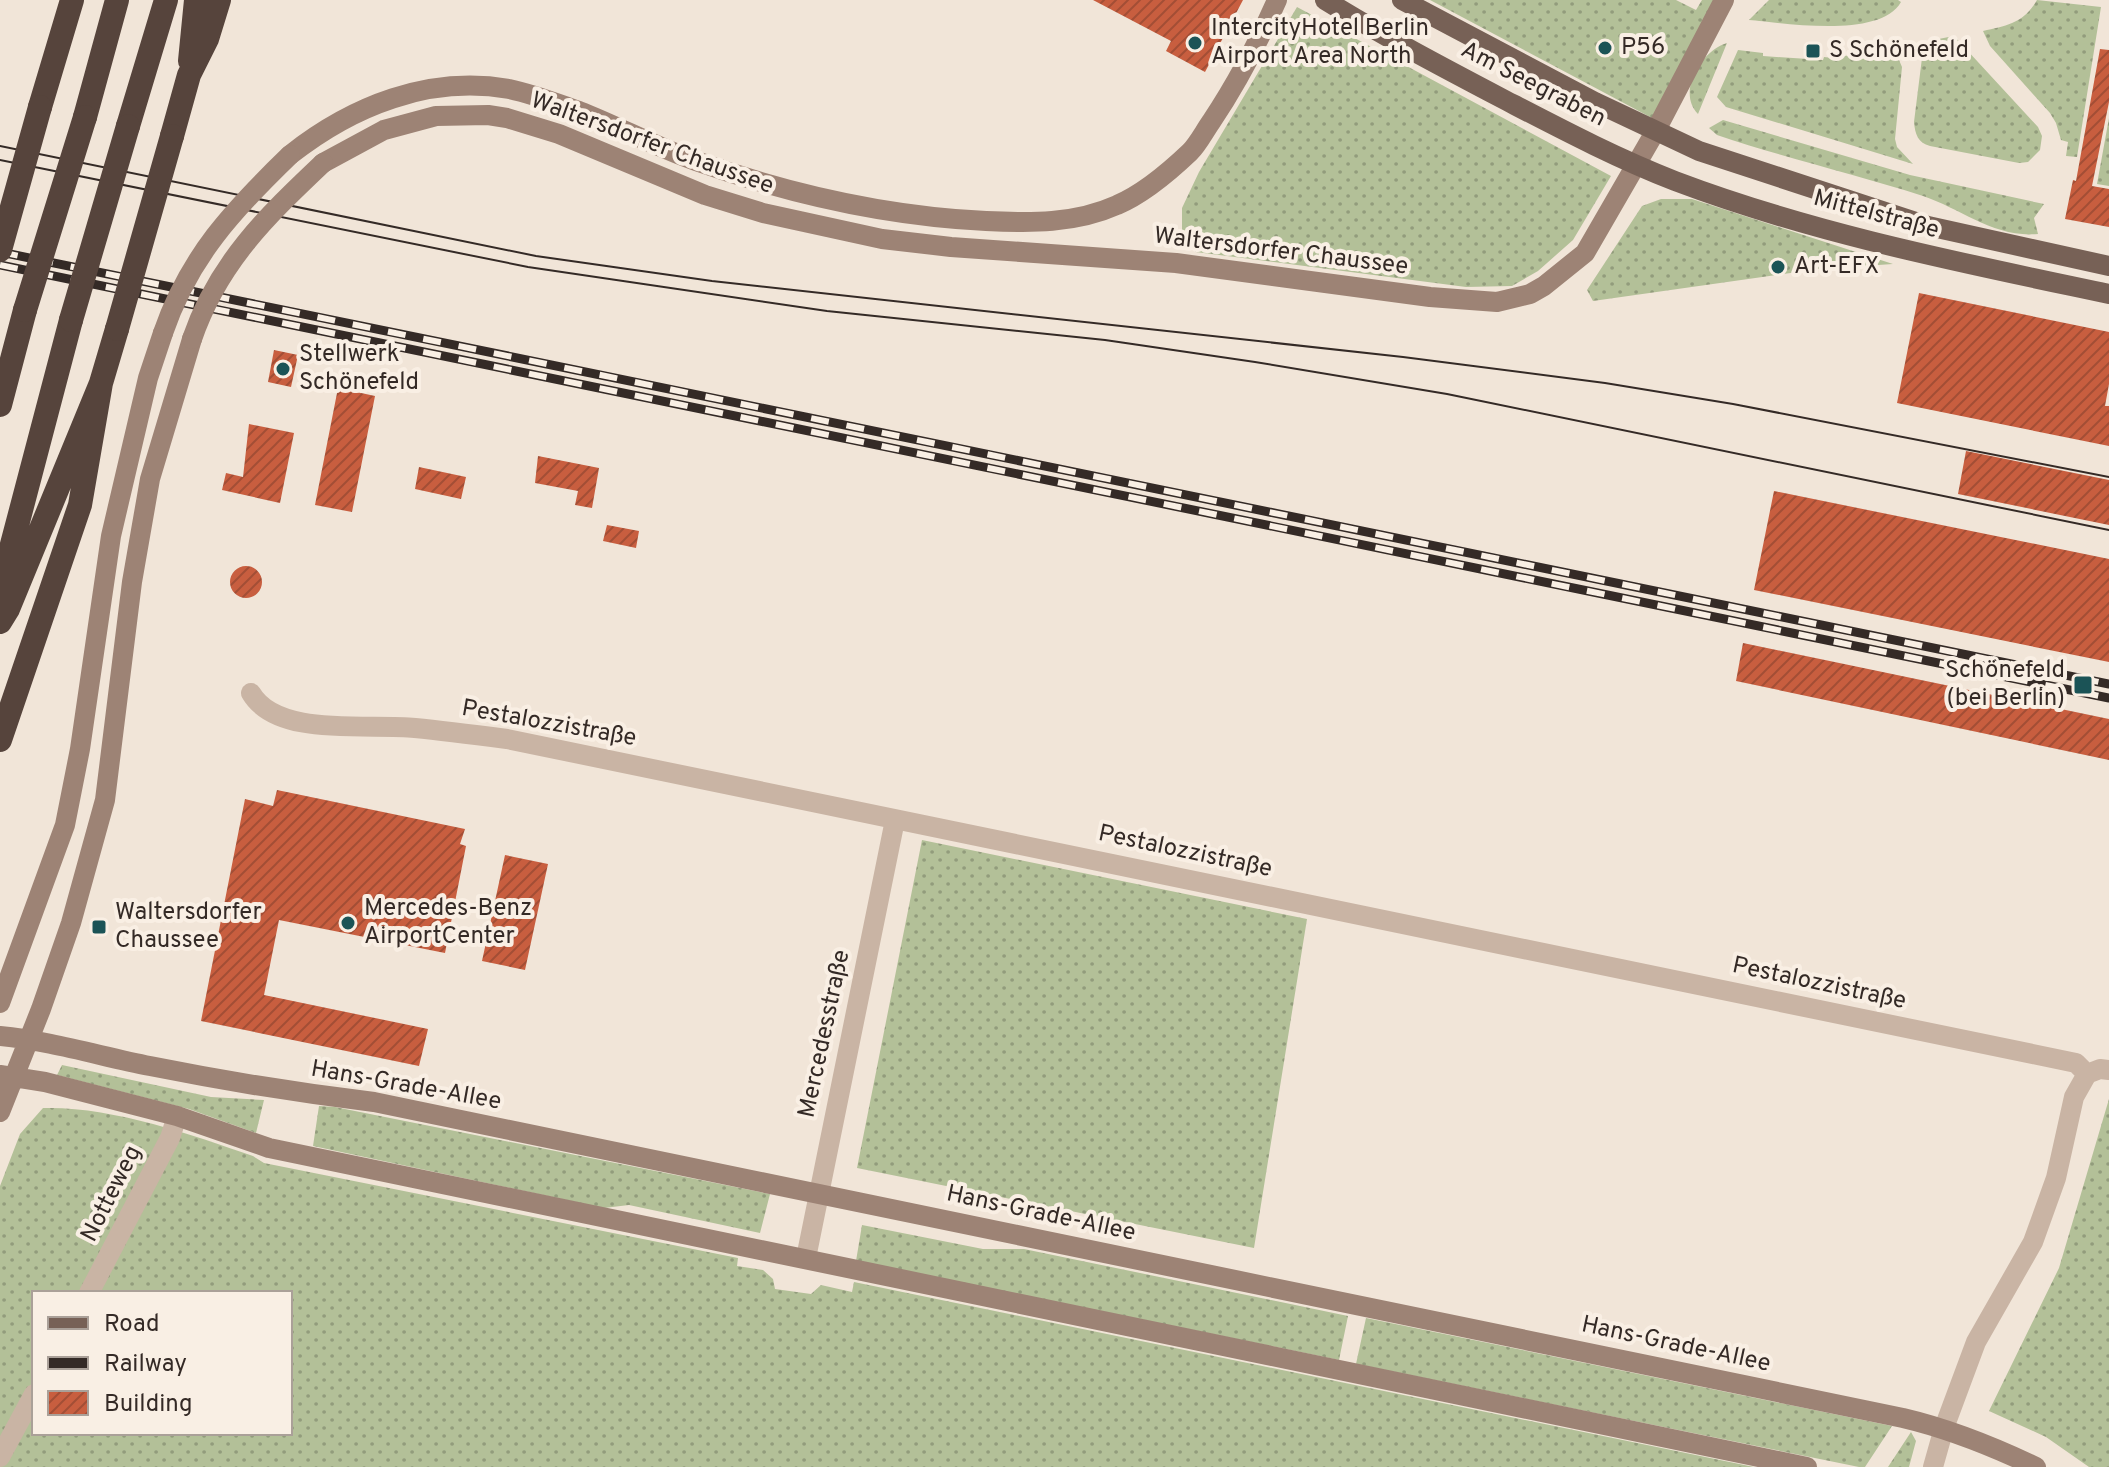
<svg xmlns="http://www.w3.org/2000/svg" width="2109" height="1467" font-family="Overpass,sans-serif">
	<defs>
		<pattern id="grass-dots" width="8" height="8" patternUnits="userSpaceOnUse" patternTransform="scale(2)"><rect width="8" height="8" fill="#b3c098"/><path d="M2 2h.1M6 6h.1" fill="none" stroke="#929c7c" stroke-width="1.8" stroke-linecap="round"/></pattern>
		<pattern id="building-hatch" width="6" height="6" patternUnits="userSpaceOnUse" patternTransform="scale(2)"><rect width="6" height="6" fill="#c85e3f"/><path d="M-1 1l2-2M0 6l6-6M5 7l2-2" fill="none" stroke="#a34e35"/></pattern>
	</defs>
	<rect width="100%" height="100%" fill="#f1e5d8"/>
	<path fill="url(#grass-dots)" fill-rule="evenodd" d="M1430 0H1676L1696 10 1702 0H1715L1652 118Z
		M1769 0H1898L1901 2C1880 39 1786 23 1749 20Z
		M2037 0 2101 7 2077 157 2066 156 2068 142 2061 140 2056 123 2050 113 1990 46 1983 31C2007 26 2024 23 2037 0Z
		M1297 7 1611 176 1573 240 1538 271 1512 286 1466 287 1196 252 1186 243 1182 231V208L1199 172Z
		M1954 36 2038 127 2042 136 2040 150 2028 162 2019 163 1930 146C1918 143 1915 134 1914 122L1923 50 1928 41Z
		M1727 43 1698 114C1676 92 1702 50 1727 43Z
		M1886 49 1899 60 1902 67 1895 139 1897 147 1913 164 1726 107 1717 97 1738 50 1763 53V56L1823 60 1824 57 1833 58Z
		M2109 118V186L2097 184Z
		M1723 120 1910 175 2044 204 2034 218 2038 234C1994 238 1962 209 1923 196 1855 174 1785 158 1717 135L1709 128Z
		M1661 199H1692L1893 264 1819 269 1593 301 1587 290 1642 206Z
		M922 840 1307 919 1254 1248 857 1168Z
		M62 1065 211 1097 264 1100 256 1133 189 1109 57 1075Z
		M2109 1099V1467H2089L2046 1437 1989 1411 2059 1268Z
		M319 1106 335 1107 770 1194 760 1233 629 1205 604 1208 313 1146Z
		M43 1108C110 1106 190 1134 253 1156L264 1163 738 1258 737 1266 763 1270 773 1279 775 1289 811 1294 821 1285 852 1292 854 1282 1754 1467H0V1186L20 1134ZM34 1293H290V1433H34Z
		M862 1225 983 1249H1024L1348 1316 1339 1360 856 1261Z
		M1366 1318 1892 1426 1865 1467H1859L1356 1364Z
		M1911 1432 1916 1441 1909 1467H1888Z"/>
	<path fill="url(#building-hatch)" d="M1093 0H1243L1205 72 1166 51 1171 41Z
		M2100 49 2109 50V102L2092 186 2109 189V227L2065 219 2073 180 2076 181Z
		M1919 293 2109 332V384L2105 406H2109V446L1897 403Z
		M274 350 298 355 291 387 268 382Z
		M338 388 375 396 352 512 315 505Z
		M249 424 294 433 280 503 222 490 226 473 243 477Z
		M1966 451 2109 480V525L1958 494Z
		M538 456 599 468 592 508 575 505 578 491 535 483Z
		M419 467 466 477 461 499 415 489Z
		M1774 491 2109 559V662L1754 590Z
		M607 525 639 531 636 548 603 541Z
		M230 582a16 16 0 1 1 32 0a16 16 0 1 1-32 0Z
		M1743 643 2109 719V760L1736 681Z
		M277 790 465 829 460 844 466 846 445 953 279 920 264 995 428 1029 419 1066 201 1021 245 799 273 806Z
		M505 855 548 864 525 970 482 961Z"/>
	<g fill="none" stroke-linecap="round" stroke-linejoin="round">
		<path stroke="#c9b4a4" stroke-width="20" d="M251 693C277 738 370 723 415 728 445 731 476 735 507 739L2076 1063 2087 1074
			M2087 1074 2100 1069 2109 1070
			M806 1258 895 820
			M89 1293 170 1138 177 1116
			M0 1457 34 1394
			M1933 1467 1944 1428 1976 1342 2033 1242 2056 1178 2074 1097 2087 1074"/>
		<path stroke="#9d8375" stroke-width="20" d="M290 155C352 106 429 75 509 89 533 94 556 103 579 111 618 126 656 147 696 161 789 194 886 216 986 221 1030 223 1075 224 1117 205 1143 194 1169 172 1190 152 1198 144 1204 132 1211 122 1237 83 1258 43 1277 0
			M323 163 384 130 436 116 488 115 507 118 559 134 705 195 763 213 882 239 951 247 1176 263 1430 297 1497 302 1530 294 1544 286 1585 253 1655 132 1724 0
			M0 1003 65 825 80 749 111 536 148 378 163 333
			M0 1036C50 1041 100 1056 150 1066 225 1081 299 1093 374 1102L1903 1418C1950 1429 1992 1446 2036 1467
			M0 1075 45 1082 177 1116 269 1148 1807 1467
			M0 1112 41 1009 71 923 105 800 132 582 150 479 192 339"/>
		<path stroke="#776156" stroke-width="20" d="M1325 0C1383 36 1444 68 1505 100 1561 129 1616 158 1675 181 1815 234 1963 263 2109 294
			M1402 0 1595 102 1699 151 1928 226 2109 266"/>
		<path stroke="#56443c" stroke-width="24" d="M190 61 196 0
			M40 107 72 0
			M85 117 117 0
			M128 126 166 0
			M172 136 189 75 207 39 219 0
			M0 405 25 310
			M0 590 71 320
			M0 622 8 609 101 383 117 329
			M0 740 80 505 101 383"/>
		<path stroke="#342a26" stroke-width="2" d="M0 146 536 256 712 281 1403 357 1605 383 1733 404 2109 477
			M0 160 528 267 827 311 1105 340 1255 362 1447 394 2109 530"/>
		<g stroke="#342a26" stroke-width="9">
			<path id="rail" d="M0 252 2109 684
				M0 265 2109 698"/>
		</g>
		<use href="#rail" stroke="#f9efe4" stroke-width="6" stroke-dasharray="18" stroke-linecap="butt"/>
		<path stroke="#9d8375" stroke-width="20" d="M163 333C189 257 233 210 290 155
			M192 339C218 263 266 217 323 163"/>
		<path stroke="#56443c" stroke-width="24" d="M0 250 40 107
			M25 310 85 117
			M71 320 128 126
			M117 329 172 136"/>
	</g>
	<g fill="#1b5356" stroke="#f9efe4" stroke-width="3">
		<circle cx="1195" cy="43" r="8"/>
		<circle cx="1605" cy="48" r="8"/>
		<rect x="1805" y="43" width="16" height="16" rx="4"/>
		<circle cx="1778" cy="267" r="8"/>
		<circle cx="283" cy="369" r="8"/>
		<rect x="2073" y="675" width="20" height="20" rx="4"/>
		<circle cx="348" cy="923" r="8"/>
		<rect x="91" y="919" width="16" height="16" rx="4"/>
	</g>
	<g text-anchor="middle" dominant-baseline="central" stroke-width="8" stroke-linejoin="round" paint-order="stroke">
		<g font-size="24" fill="#342a26" stroke="#f9efe4" text-anchor="start">
			<text x="1211" y="29">IntercityHotel Berlin<tspan x="1211" dy="28">Airport Area North</tspan></text>
			<text x="1621" y="48">P56</text>
			<text x="1829" y="51">S Schönefeld</text>
			<text x="1794" y="267">Art-EFX</text>
			<text x="299" y="355">Stellwerk<tspan x="299" dy="28">Schönefeld</tspan></text>
			<text x="2065" y="671" text-anchor="end">Schönefeld<tspan x="2065" dy="28">(bei Berlin)</tspan></text>
			<text x="364" y="909">Mercedes-Benz<tspan x="364" dy="28">AirportCenter</tspan></text>
			<text x="115" y="913">Waltersdorfer<tspan x="115" dy="28">Chaussee</tspan></text>
		</g>
		<g font-size="24" fill="#342a26" stroke="#f9efe4">
			<text transform="translate(1533 85) rotate(27)">Am Seegraben</text>
			<text transform="translate(652 144) rotate(20)">Waltersdorfer Chaussee</text>
			<text transform="translate(1876 215) rotate(15)">Mittelstraße</text>
			<text transform="translate(1281 252) rotate(7)">Waltersdorfer Chaussee</text>
			<text transform="translate(549 724) rotate(10)">Pestalozzistraße</text>
			<text transform="translate(1185 852) rotate(12)">Pestalozzistraße</text>
			<text transform="translate(1819 984) rotate(12)">Pestalozzistraße</text>
			<text transform="translate(825 1034) rotate(-78)">Mercedesstraße</text>
			<text transform="translate(406 1086) rotate(10)">Hans-Grade-Allee</text>
			<text transform="translate(112 1194) rotate(-63)">Notteweg</text>
			<text transform="translate(1041 1214) rotate(12)">Hans-Grade-Allee</text>
			<text transform="translate(1676 1345) rotate(12)">Hans-Grade-Allee</text>
		</g>
	</g>
	<rect x="32" y="1291" width="260" height="144" fill="#f9efe4" stroke="#aaa098" stroke-width="2"/>
	<rect x="48" y="1317" width="40" height="12" fill="#776156" stroke="#aaa098" stroke-width="2"/>
	<text x="104" y="1331" font-size="24" fill="#342a26">Road</text>
	<rect x="48" y="1357" width="40" height="12" fill="#342a26" stroke="#aaa098" stroke-width="2"/>
	<text x="104" y="1371" font-size="24" fill="#342a26">Railway</text>
	<rect x="48" y="1391" width="40" height="24" fill="url(#building-hatch)" stroke="#aaa098" stroke-width="2"/>
	<text x="104" y="1411" font-size="24" fill="#342a26">Building</text>
</svg>
